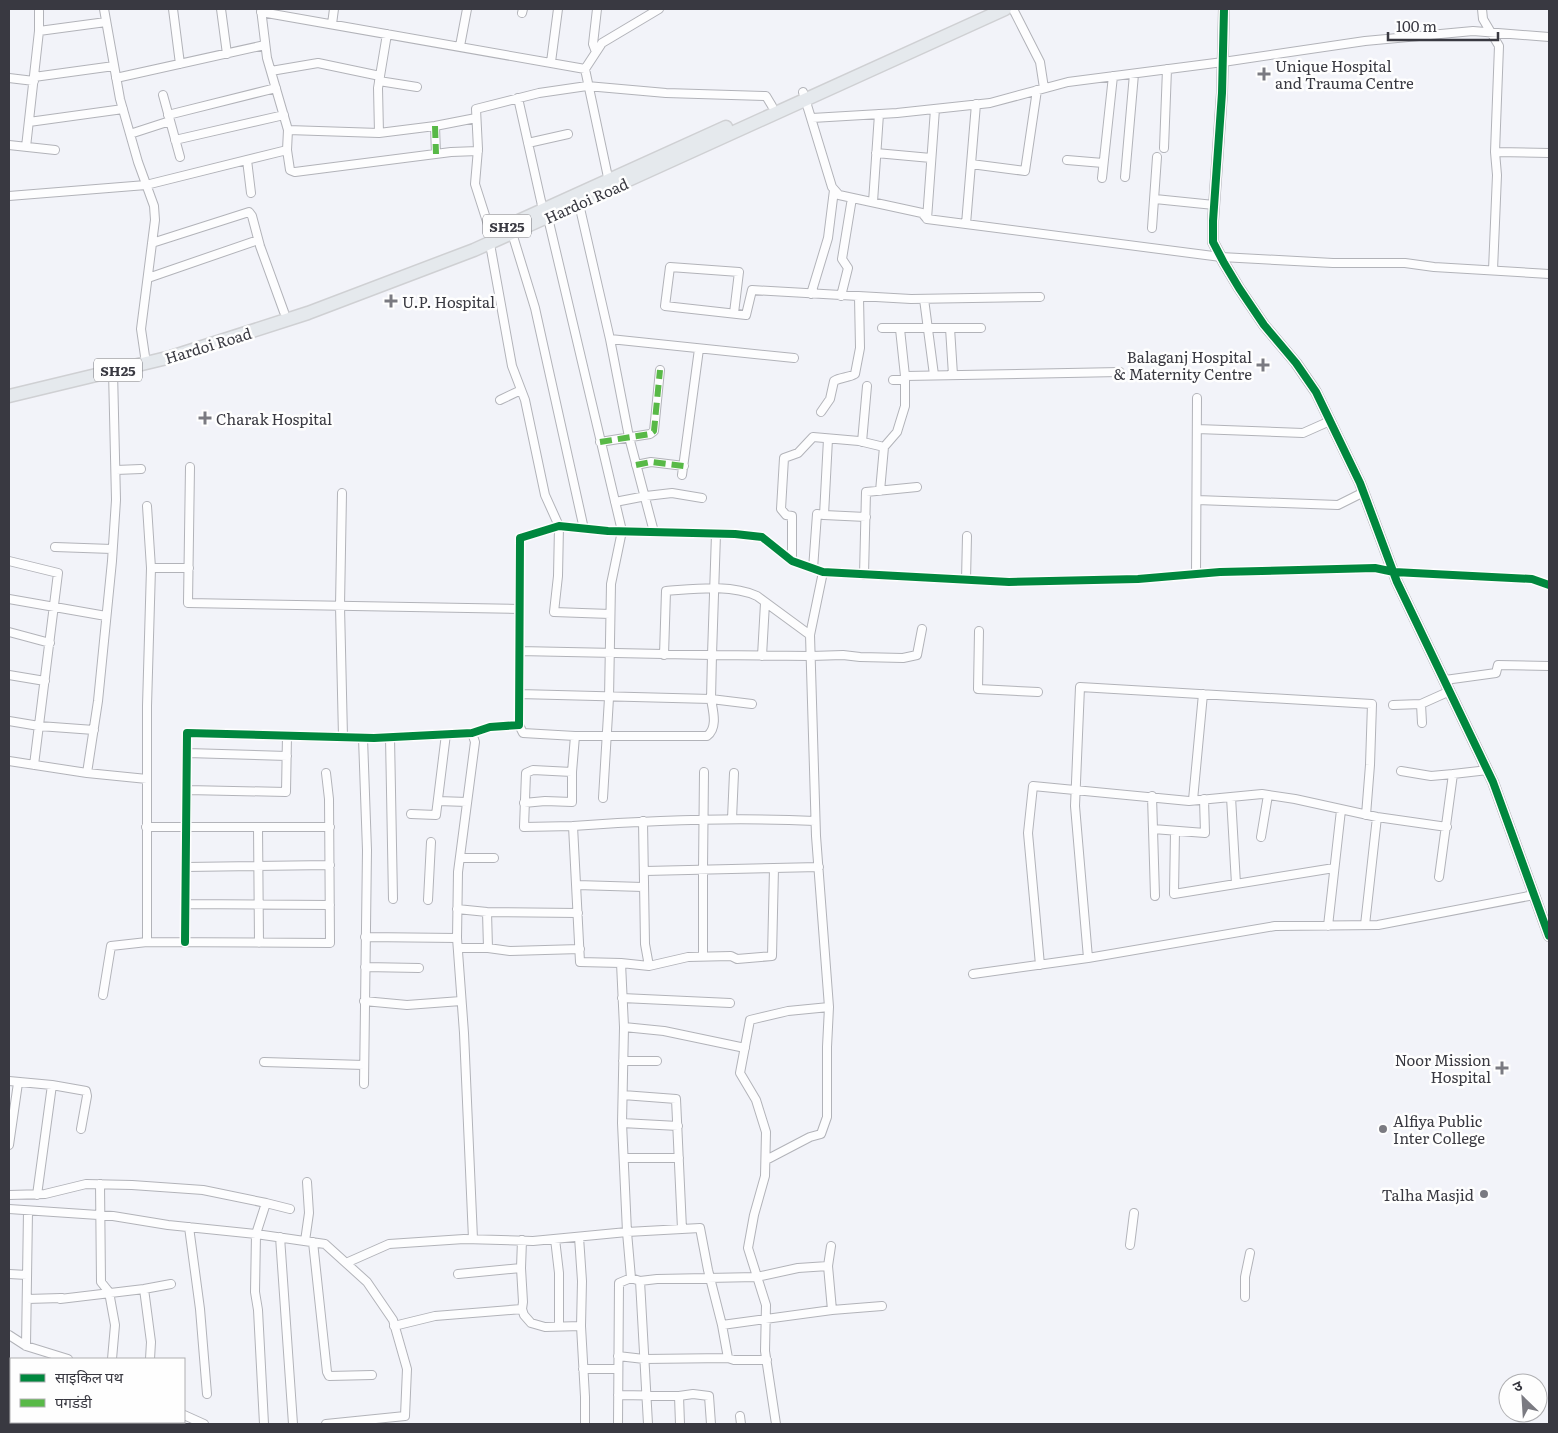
<svg xmlns="http://www.w3.org/2000/svg" width="1558" height="1433" font-family="Literata,'Noto Sans Devanagari',serif">
	<rect width="100%" height="100%" fill="#f2f3f9"/>
	<g fill="none" stroke-linecap="round" stroke-linejoin="round">
		<g stroke="#b2b3b9" stroke-width="10">
			<path id="minor" d="M104 9 120 99 138 162 154 206 155 220 141 329 146 363
				M173 9 180 64
				M221 9 227 54
				M1013 9 1040 62 1044 88
				M1482 9 1483 19 1499 46 1495 152 1497 175 1493 270
				M261 12 585 69
				M522 13 523 9
				M332 24 334 9
				M39 31 106 22
				M460 46 467 9
				M596 52 593 44 597 9
				M551 62 558 9
				M271 71 318 63 380 76
				M34 77 114 66
				M9 78 34 81
				M116 78 265 45
				M379 81 417 87
				M803 92 832 187 839 195 922 213 927 219 1221 257 1333 263H1405L1434 267 1549 274
				M163 95 180 157
				M518 98 543 210 548 218 622 531 611 584 609 698 603 798
				M168 115 276 88
				M812 118 897 113 990 103 1068 82 1223 62 1365 41 1473 31 1549 37
				M29 122 123 109
				M435 126 436 154
				M288 130 379 133 435 126 476 118
				M379 133 378 88 387 34
				M130 134 170 121
				M175 140 284 115
				M528 143 568 134
				M9 145 55 150
				M26 147 39 31V11
				M1164 148 1167 69
				M287 150 290 170 295 172 451 152 478 151
				M1495 152 1549 153
				M876 153 931 158
				M247 160 251 193
				M1067 160 1103 163
				M971 164 1025 171 1037 90
				M1125 177 1134 74
				M1102 178 1113 76
				M609 182 585 69 602 43 659 9
				M9 196 146 185 287 150 288 130 267 58 261 9
				M1155 199 1214 205
				M873 202 879 114
				M579 204 610 339 629 437 654 532
				M927 219 935 109
				M966 224 976 104
				M1152 228 1157 157
				M512 233 535 308 584 529
				M152 243 249 212 252 216 260 246 284 312
				M148 278 258 240
				M811 294 828 238 834 190
				M841 296 848 268 842 259 852 198
				M924 299 934 375
				M734 313 739 272 670 267 665 306 746 315 752 290 911 299 1040 297
				M882 328H981
				M950 328 953 375
				M610 339 794 358
				M905 376 1120 372
				M893 380H905
				M500 400 521 390
				M821 412 830 399 834 381C841 377 848 378 855 374L860 348 859 297
				M1197 429 1303 433 1330 421
				M600 442 650 434 654 431 660 370
				M862 442 867 386
				M636 465 651 462 684 466
				M190 467 188 603 520 609
				M116 470 141 469
				M682 475 699 349
				M880 491 884 447 897 432 905 406V376L900 329
				M342 493 340 606 343 737
				M1197 500 1338 505 1364 492
				M615 502 646 496 672 493 702 498
				M824 515 866 517
				M55 547 112 549
				M9 561 58 573 34 765
				M792 561V516L786 515 781 509 784 458 798 453 813 437 859 441 884 447
				M151 568H189
				M813 569 817 514 824 515 828 439
				M1196 574 1197 398
				M864 575 866 492 917 487
				M966 580 967 536
				M9 599 106 616
				M610 614 554 612 558 576 559 526 545 495 525 400 512 366 490 244 491 234 475 184 478 149 476 109 539 93 587 86 666 93 766 96 772 106
				M979 631 978 689 1038 692
				M9 632 50 643
				M519 651 712 655 716 534
				M664 655 666 591C695 589 730 584 757 596L810 635
				M762 656 765 603
				M9 675 45 681
				M1445 680 1496 673 1498 665 1549 666
				M519 694 711 699 712 655 811 656 843 655 860 657 903 658 917 655 922 629
				M1421 704 1422 723
				M1393 705 1421 704 1450 691
				M9 721 39 726 94 730
				M519 725 523 733 575 736H707C718 728 713 711 711 699L752 704
				M472 733 475 742 458 872 457 938 464 1033 473 1239
				M390 737 393 899
				M363 738 367 850 364 1084
				M187 753 287 756
				M9 761 87 773 98 701 112 561 116 500 113 371
				M1401 771 1431 776 1453 774
				M572 772 533 770 526 773 524 827 573 826
				M87 773 147 779
				M187 790 286 792 287 736
				M1152 796 1155 896
				M1231 797 1236 884
				M1193 800 1203 694
				M438 801 467 802
				M524 803 545 801 572 802V772L575 736
				M411 814 436 815 446 734
				M732 819 734 773
				M643 821 645 944 649 966
				M146 827H330
				M258 827 259 943
				M1153 829 1205 833 1204 799
				M1175 831 1174 894 1334 868
				M1261 837 1268 795
				M460 858H494
				M186 867 330 865
				M645 871 819 867
				M1439 877 1453 774 1488 770
				M577 885 643 887
				M428 900 431 842
				M186 904 330 905
				M457 909 487 912 578 913
				M487 912 488 948
				M1365 925 1377 817
				M1328 926 1341 810
				M365 937 457 938
				M147 942V706L151 568 147 506
				M185 942 187 733 374 738 472 733 490 727 519 725 520 538 559 526 608 531 735 534 762 537 792 561 823 572 1009 582 1138 579 1220 572 1375 568 1394 572 1532 579 1549 585
				M458 948H488L510 951 580 949
				M703 956V869L704 772
				M1088 958 1075 806 1080 687 1372 704 1370 765 1366 815
				M621 963 649 966 688 957 731 956 737 959 772 956 774 868
				M1040 965 1028 833 1033 786 1189 801 1262 794 1295 799 1377 817 1447 827
				M365 967 419 968
				M973 974 1088 958 1275 926 1378 925 1534 895
				M103 995 111 946 147 942 330 943 329 799 326 773
				M622 998 730 1003
				M364 1001 407 1005 461 1001
				M624 1027 664 1031 745 1048
				M623 1061H657
				M264 1062 364 1065
				M9 1081 52 1085 86 1091 87 1096 81 1129
				M623 1095 676 1099 682 1229
				M622 1123 678 1126
				M9 1145 18 1083
				M624 1158H679
				M766 1160 810 1137 821 1134 827 1117V1047L829 1007 816 836 810 635 823 572
				M100 1184 101 1282 109 1292 115 1325 112 1359
				M9 1195 45 1194 86 1184 132 1185 203 1190 266 1203 256 1234 255 1292 258 1310 264 1424
				M37 1195 52 1085
				M266 1203 290 1209
				M9 1209 113 1216 168 1225 256 1234 325 1244 346 1263 389 1244 464 1239 533 1241 627 1232 700 1228 708 1270 722 1325 832 1310 828 1266 831 1246
				M189 1227 200 1309 207 1394
				M280 1237 293 1424
				M579 1237 582 1281 581 1326 585 1397V1424
				M555 1239 559 1273V1326
				M522 1240 521 1268 523 1302 522 1309 524 1315 531 1323 545 1327 581 1326
				M305 1241 309 1213 307 1182
				M313 1242 327 1372 329 1376 372 1375
				M1130 1245 1134 1213
				M9 1274 27 1275
				M458 1274 521 1268
				M631 1278 627 1232 622 1123 624 1027 621 963 580 962 573 826C654 820 734 817 815 821
				M640 1281 648 1424
				M144 1289 151 1342 150 1359
				M1245 1297V1277L1250 1253
				M27 1299 61 1298 60 1299 144 1289 171 1284
				M832 1310 882 1306
				M722 1325 728 1358
				M394 1326 435 1316 522 1309
				M9 1335 26 1346 68 1359
				M26 1346 28 1211
				M618 1356 644 1359 728 1358 734 1360H767
				M583 1369H618
				M618 1395 679 1396 693 1394 709 1396 711 1424
				M679 1396 680 1424
				M184 1415 204 1424
				M740 1416 741 1424
				M47 1424 48 1422
				M107 1424 108 1422
				M326 1424 405 1416 407 1369 393 1320 367 1282 346 1263
				M618 1424 619 1283 631 1278 640 1281 657 1279 757 1277 798 1268 828 1266
				M776 1424 765 1351 766 1305 748 1248 754 1215 765 1176 766 1132 756 1100 740 1073 750 1020 788 1011 829 1007"/>
		</g>
		<g stroke="#b2b3b9" stroke-width="12">
			<path id="tertiary" d="M1224 9 1222 93 1213 221V242L1224 263 1239 288 1264 325 1296 363 1316 392 1360 483 1397 582 1493 782 1549 936"/>
		</g>
		<g stroke="#cfd0d3" stroke-width="15">
			<path id="primary" d="M503 228 726 127
				M9 396 171 357 308 313 474 250 1005 9"/>
		</g>
		<use href="#minor" stroke="#fdfdfe" stroke-width="8"/>
		<use href="#tertiary" stroke="#fdfdfe" stroke-width="10"/>
		<use href="#primary" stroke="#e5e9ed" stroke-width="12"/>
		<path stroke="#58b947" stroke-width="6" stroke-dasharray="12 6" stroke-linecap="butt" d="M435 126 436 154
			M600 442 650 434 654 431 660 370
			M636 465 651 462 684 466"/>
		<g stroke="#fefefe" stroke-width="11">
			<path id="cycleway" d="M1224 9 1222 93 1213 221V242L1224 263 1239 288 1264 325 1296 363 1316 392 1360 483 1397 582 1493 782 1549 936
				M185 942 187 733 374 738 472 733 490 727 519 725 520 538 559 526 608 531 735 534 762 537 792 561 823 572 1009 582 1138 579 1220 572 1375 568 1394 572 1532 579 1549 585"/>
		</g>
		<use href="#cycleway" stroke="#00873e" stroke-width="8"/>
	</g>
	<g fill="#7a7a81" stroke="#fefefe" stroke-width="2">
		<path d="M1261.5 66.5h5v5h5v5h-5v5h-5v-5h-5v-5h5z"/>
		<path d="M388.5 293.5h5v5h5v5h-5v5h-5v-5h-5v-5h5z"/>
		<path d="M1260.5 357.5h5v5h5v5h-5v5h-5v-5h-5v-5h5z"/>
		<path d="M202.5 410.5h5v5h5v5h-5v5h-5v-5h-5v-5h5z"/>
		<path d="M1499.5 1060.5h5v5h5v5h-5v5h-5v-5h-5v-5h5z"/>
		<circle cx="1383" cy="1129" r="5"/>
		<circle cx="1484" cy="1194" r="5"/>
	</g>
	<g text-anchor="middle" dominant-baseline="central" stroke-width="5" stroke-linejoin="round" paint-order="stroke">
		<g fill="#fefefe" stroke="#74747a" stroke-width="1">
			<rect x="483" y="214.5" width="48" height="23" rx="4"/>
			<rect x="94" y="358.5" width="48" height="23" rx="4"/>
		</g>
		<g font-size="14" font-weight="bold" fill="#393941">
			<text x="507" y="226">SH25</text>
			<text x="118" y="370">SH25</text>
		</g>
		<g font-size="15" fill="#393941" stroke="#fefefe" text-anchor="start">
			<text x="1275" y="65">Unique Hospital<tspan x="1275" dy="17">and Trauma Centre</tspan></text>
			<text x="402" y="301">U.P. Hospital</text>
			<text x="1252" y="356" text-anchor="end">Balaganj Hospital<tspan x="1252" dy="17">&amp; Maternity Centre</tspan></text>
			<text x="216" y="418">Charak Hospital</text>
			<text x="1491" y="1059" text-anchor="end">Noor Mission<tspan x="1491" dy="17">Hospital</tspan></text>
			<text x="1393" y="1120">Alfiya Public<tspan x="1393" dy="17">Inter College</tspan></text>
			<text x="1474" y="1194" text-anchor="end">Talha Masjid</text>
		</g>
		<g font-size="15" fill="#393941" stroke="#fefefe">
			<text transform="translate(586 200) rotate(-24)">Hardoi Road</text>
			<text transform="translate(208 345) rotate(-17)">Hardoi Road</text>
		</g>
	</g>
	<rect width="1558" height="1433" fill="none" stroke="#393941" stroke-width="20"/>
	<rect x="10" y="1358" width="175" height="65" fill="#fefefe" stroke="#afafb2"/>
	<rect x="20" y="1374" width="25" height="8" fill="#00873e" stroke="#afafb2"/>
	<text x="55" y="1383" font-size="15" fill="#393941">साइकिल पथ</text>
	<rect x="20" y="1399" width="25" height="8" fill="#58b947" stroke="#afafb2"/>
	<text x="55" y="1408" font-size="15" fill="#393941">पगडंडी</text>
	<g transform="translate(1523 1398) rotate(335)"><circle r="24" fill="#fefefe" stroke="#afafb2"/>
	<path d="M0-4L9 19L0 12L-9 19Z" fill="#7a7a81"/>
	<text y="-8" font-size="14" font-weight="bold" text-anchor="middle" fill="#393941">उ</text>
	</g>
	<path d="M1388 32v8h110v-8" fill="none" stroke="#393941" stroke-width="2.5"/>
	<text x="1396" y="32" font-size="15" fill="#393941" stroke="#fefefe" stroke-width="4" paint-order="stroke">100 m</text>
</svg>
